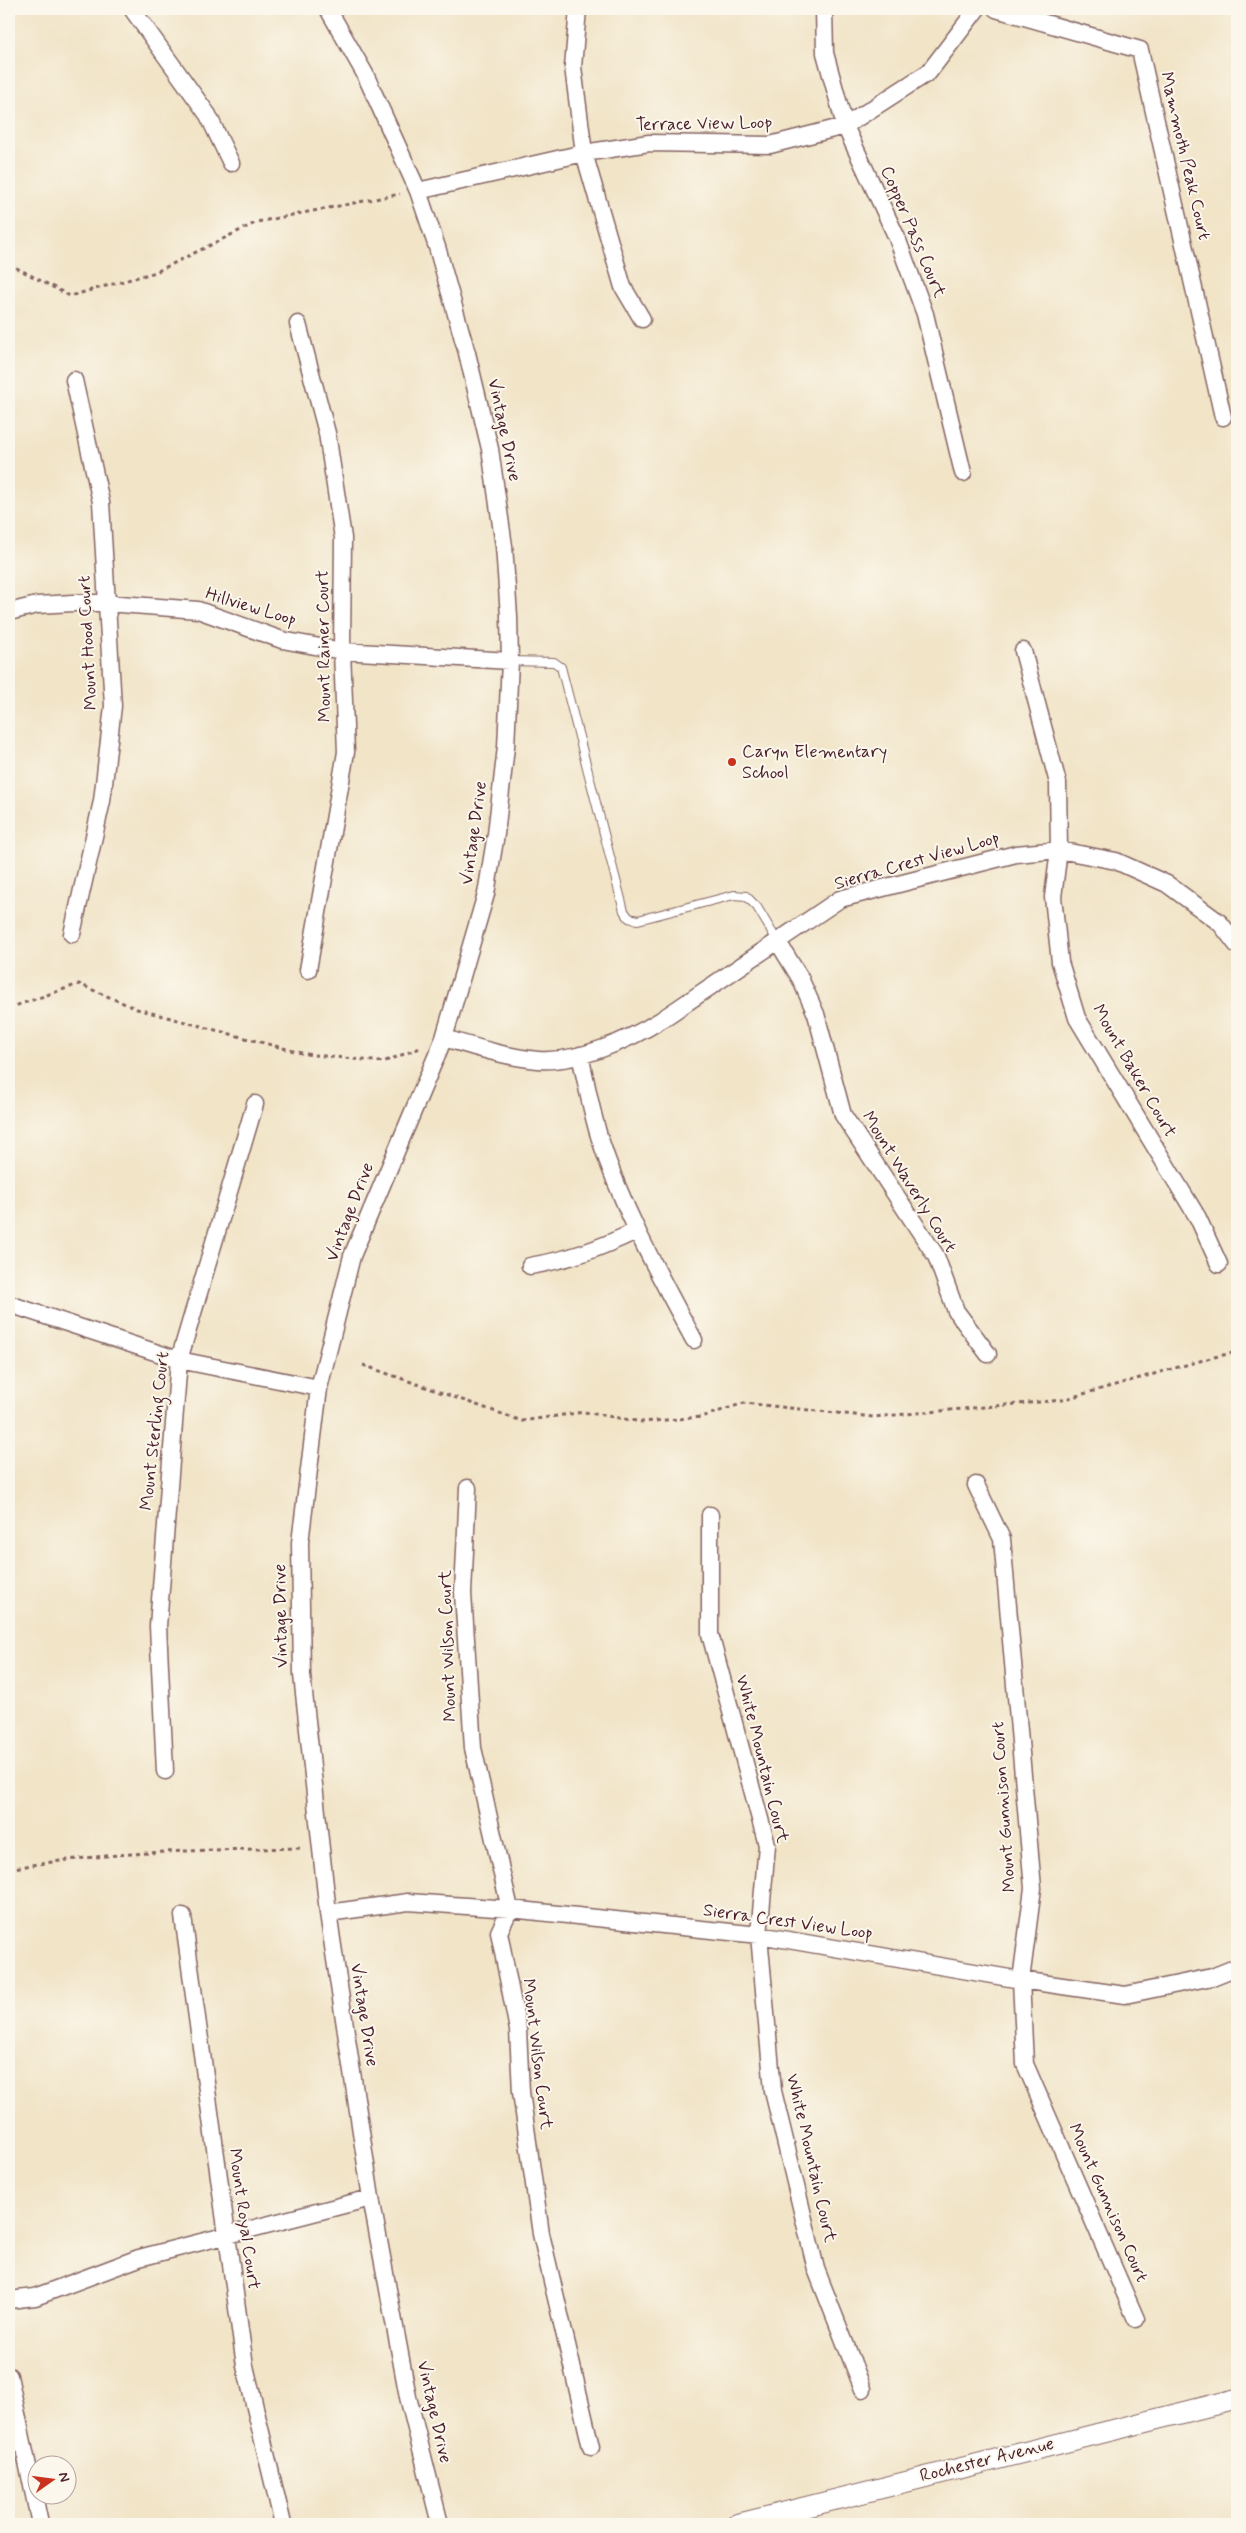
<svg xmlns="http://www.w3.org/2000/svg" width="1246" height="2533" font-family="Mynerve,sans-serif">
	<rect width="100%" height="100%" fill="#fbf7ec"/>
	<filter id="ink" filterUnits="userSpaceOnUse"><feTurbulence type="fractalNoise" baseFrequency=".02" numOctaves="2"/><feDisplacementMap in="SourceGraphic" scale="10" xChannelSelector="R" yChannelSelector="G"/><feConvolveMatrix kernelMatrix="1 2 1 2 8 2 1 2 1" color-interpolation-filters="sRGB"/></filter>
	<filter id="wash" filterUnits="userSpaceOnUse"><feTurbulence type="fractalNoise" baseFrequency=".0096" numOctaves="4" result="noise"/><feDisplacementMap in="SourceGraphic" scale="20" xChannelSelector="R" yChannelSelector="G"/><feGaussianBlur stdDeviation="1.12" result="paint"/><feColorMatrix in="noise" values="0 0 0 0 0 0 0 0 0 0 0 0 0 0 0 0 0 1.4 0 .05"/><feComposite in="paint" operator="in"/></filter>
	<g filter="url(#wash)">
		<rect width="100%" height="100%" fill="#f1e4c7"/>
	</g>
	<g filter="url(#ink)">
		<g fill="none" stroke-linecap="round" stroke-linejoin="round">
			<g stroke="#846462" stroke-width="10">
				<path id="service" d="M510 661 554 662 561 667 624 911 629 918 638 920 734 895 746 896 757 907 778 942"/>
			</g>
			<g stroke="#846462" stroke-width="19">
				<path id="minor" d="M132 9 208 115 231 163
					M328 9 365 74 418 191 437 247 467 353 490 449 504 546 509 616 510 661 506 747 496 834 486 894 444 1038 352 1256 319 1388 300 1543 302 1675 328 1913 371 2198 408 2397 440 2524
					M578 9 573 67 584 153 623 287 642 319
					M824 9 825 53 845 126 897 238 925 314 963 473
					M996 9 1140 50 1223 417
					M418 191 584 153 649 143 770 145 845 126 929 72 977 9
					M298 324 327 433 343 538 342 651 346 752 308 970
					M9 612 37 605 73 603H107L198 610 282 640 342 651 510 661
					M1023 651 1058 783 1059 850 1053 897 1060 962 1077 1018 1198 1218 1219 1264
					M72 934 102 801 113 706 101 502 74 380
					M778 942 800 978 816 1014 843 1115 936 1256 956 1311 988 1354
					M444 1038C475 1047 506 1057 538 1060 577 1063 629 1040 661 1020L840 899 1016 854 1059 850 1116 861 1167 884 1220 923 1237 945
					M580 1055C586 1081 591 1110 599 1136 622 1208 658 1273 694 1340
					M530 1266C571 1259 598 1249 636 1231
					M9 1304 179 1360 319 1388
					M976 1485 1002 1539 1033 1888 1021 1980 1025 2064 1136 2319
					M468 1488 463 1593 473 1748 510 1909 499 1932 518 2030 521 2092 541 2234 591 2447
					M710 1515V1634L767 1845 759 1935 773 2091 816 2269 863 2389
					M165 1771 158 1626 179 1360 255 1104
					M328 1913 408 1902 510 1909 759 1935 1021 1980 1125 1995 1212 1977 1237 1967
					M183 1916 245 2366 283 2524
					M9 2300 35 2297 139 2258 371 2198
					M9 2376 40 2524"/>
			</g>
			<g stroke="#846462" stroke-width="22">
				<path id="tertiary" d="M738 2524 1237 2399"/>
			</g>
			<path stroke="#846462" stroke-width="3" stroke-dasharray="4 4" stroke-linecap="butt" d="M9 264 70 296 156 272 257 222 400 194
				M9 1008 79 984 137 1009 305 1054 383 1062 420 1048
				M363 1365 522 1421 584 1412 642 1422 702 1417 744 1403 873 1417 1062 1400 1214 1357 1237 1352
				M9 1869C106 1851 204 1850 303 1848"/>
			<use href="#service" stroke="#fff" stroke-width="8"/>
			<use href="#minor" stroke="#fff" stroke-width="16"/>
			<use href="#tertiary" stroke="#fff" stroke-width="20"/>
		</g>
	</g>
	<circle fill="#c8321e" stroke="#fbf7ec" stroke-width="2" cx="732" cy="762" r="5"/>
	<g text-anchor="middle" dominant-baseline="central" stroke-width="4" stroke-linejoin="round" paint-order="stroke">
		<g font-size="18" fill="#4a1f2b" stroke="#fbf7ec">
			<text transform="translate(704 124) rotate(-1)">Terrace View Loop</text>
			<text transform="translate(1185 156) rotate(77)">Mammoth Peak Court</text>
			<text transform="translate(913 232) rotate(67)">Copper Pass Court</text>
			<text transform="translate(504 430) rotate(78)">Vintage Drive</text>
			<text transform="translate(251 607) rotate(17)">Hillview Loop</text>
			<text transform="translate(88 643) rotate(-93)">Mount Hood Court</text>
			<text transform="translate(324 646) rotate(-91)">Mount Rainer Court</text>
			<text transform="translate(474 833) rotate(-82)">Vintage Drive</text>
			<text transform="translate(917 861) rotate(-16)">Sierra Crest View Loop</text>
			<text transform="translate(1134 1071) rotate(60)">Mount Baker Court</text>
			<text transform="translate(909 1182) rotate(58)">Mount Waverly Court</text>
			<text transform="translate(350 1212) rotate(-69)">Vintage Drive</text>
			<text transform="translate(155 1431) rotate(-84)">Mount Sterling Court</text>
			<text transform="translate(281 1616) rotate(-91)">Vintage Drive</text>
			<text transform="translate(448 1646) rotate(-92)">Mount Wilson Court</text>
			<text transform="translate(762 1759) rotate(76)">White Mountain Court</text>
			<text transform="translate(1004 1807) rotate(-94)">Mount Gunnison Court</text>
			<text transform="translate(788 1922) rotate(8)">Sierra Crest View Loop</text>
			<text transform="translate(364 2015) rotate(81)">Vintage Drive</text>
			<text transform="translate(537 2054) rotate(83)">Mount Wilson Court</text>
			<text transform="translate(811 2158) rotate(77)">White Mountain Court</text>
			<text transform="translate(1108 2203) rotate(66)">Mount Gunnison Court</text>
			<text transform="translate(244 2219) rotate(82)">Mount Royal Court</text>
			<text transform="translate(434 2412) rotate(77)">Vintage Drive</text>
			<text transform="translate(987 2460) rotate(-14)">Rochester Avenue</text>
		</g>
		<g font-size="18" fill="#4a1f2b" stroke="#fbf7ec" text-anchor="start">
			<text x="742" y="752">Caryn Elementary<tspan x="742" dy="21">School</tspan></text>
		</g>
	</g>
	<rect width="1246" height="2533" fill="none" stroke="#fbf7ec" stroke-width="30"/>
	<g transform="translate(52 2480) rotate(76)"><circle r="24" fill="#fbf7ec" stroke="#b4a19f"/>
	<path d="M0-4L9 19L0 12L-9 19Z" fill="#c8321e"/>
	<text y="-8" font-size="14" font-weight="bold" text-anchor="middle" fill="#4a1f2b">N</text>
	</g>
</svg>
